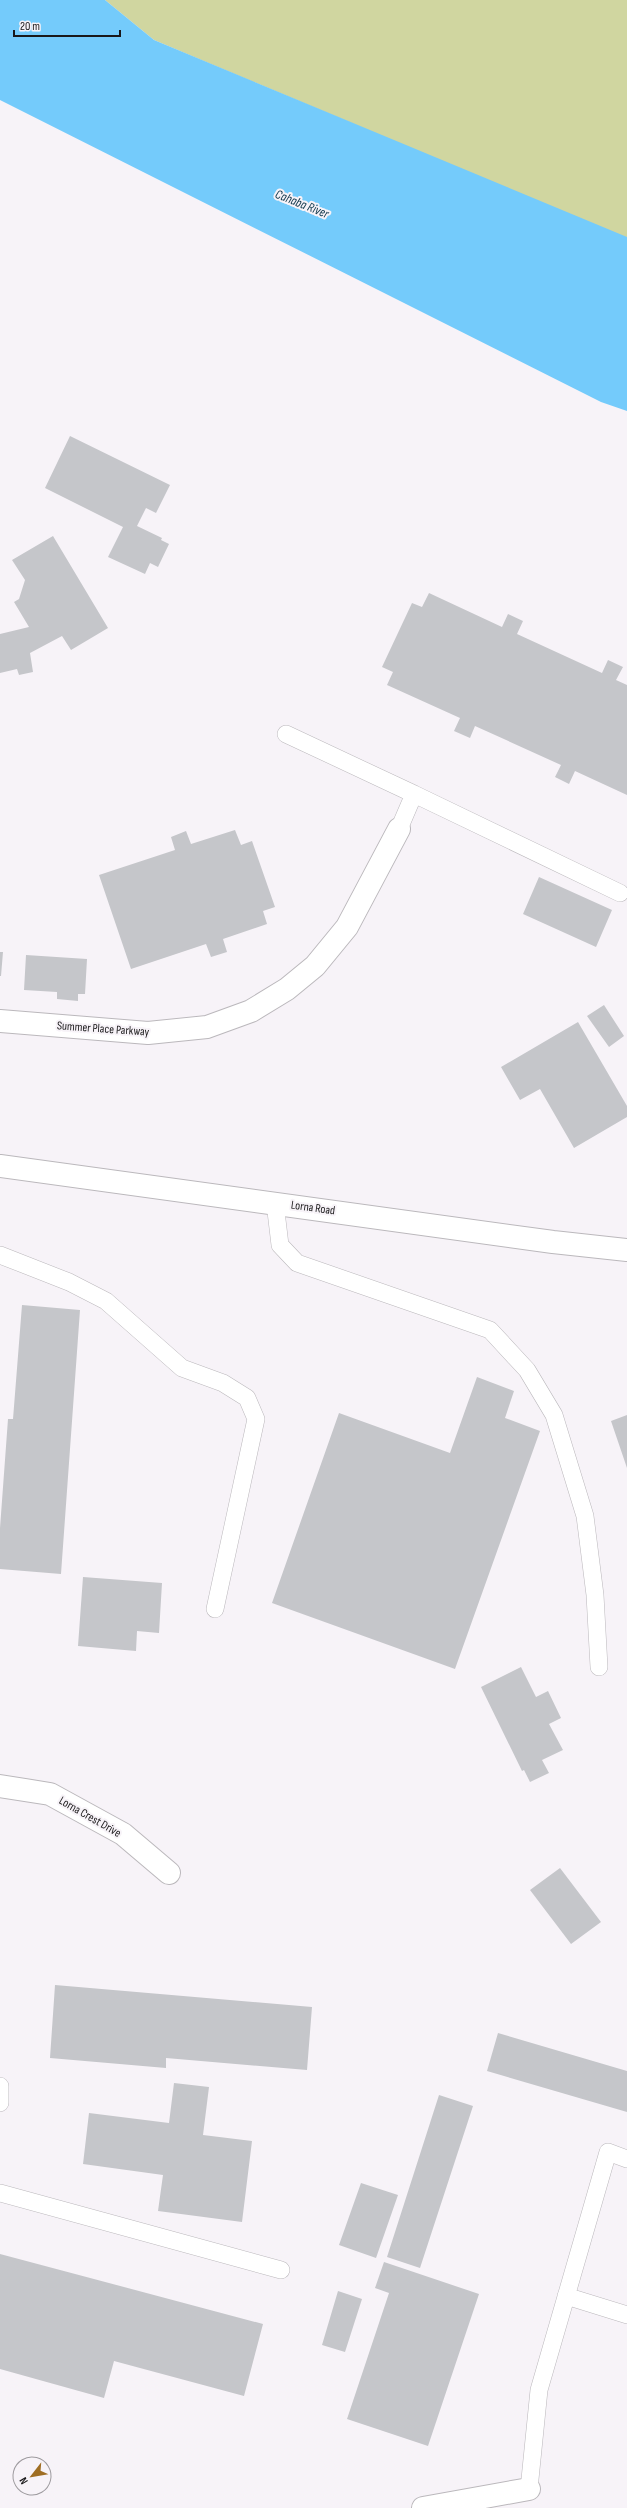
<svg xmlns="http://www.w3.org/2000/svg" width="627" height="2508" font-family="'Sofia Sans Condensed',sans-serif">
	<rect width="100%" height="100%" fill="#f7f3f8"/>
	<path fill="#d0d6a0" d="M105 0H627V239L154 40Z"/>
	<path fill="#74cbfb" d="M0 0H105L154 40 627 237V411L601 402 0 100Z"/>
	<path fill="#c5c6ca" d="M70 436 170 485 156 513 146 508 137 526 162 538 161 540 169 544 158 567 150 563 145 574 108 557 123 527 45 488Z
		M53 536 108 628 71 650 62 636 30 653 33 672 19 675 17 669 0 673V634L29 627 14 602 19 599 25 580 12 560Z
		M429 593 502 627 508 614 523 621 517 634 602 673 608 660 623 667 616 680 627 685V795L575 771 569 784 555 777 561 765 475 726 470 738 454 731 460 718 387 685 393 672 382 667 412 603 422 607Z
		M235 830 241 845 252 841 275 907 263 911 267 924 223 939 227 952 211 957 206 944 131 969 99 875 175 850 171 837 186 831 191 844Z
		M539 877 612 910 596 947 523 914Z
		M0 952H3L1 976H0Z
		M26 955 87 959 85 994H78V1001L57 999V992L24 990Z
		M604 1005 624 1036 609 1047 587 1016Z
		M578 1022 627 1106V1117L574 1148 540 1089 520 1100 501 1067Z
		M22 1305 80 1310 61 1574 0 1569V1528L8 1419H13Z
		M477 1377 514 1391 505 1418 540 1431 455 1669 272 1603 339 1413 450 1453Z
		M627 1415V1468L611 1421Z
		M83 1577 162 1583 159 1633 137 1631 136 1651 78 1646Z
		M521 1667 536 1697 548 1691 561 1718 549 1724 563 1750 542 1760 549 1773 530 1782 524 1770 522 1771 481 1687Z
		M560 1868 601 1922 571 1944 530 1890Z
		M55 1985 312 2007 307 2070 166 2058V2068L50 2058Z
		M498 2033 627 2071V2112L487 2071Z
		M174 2083 209 2087 203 2135 252 2141 242 2222 158 2211 163 2175 83 2164 89 2113 169 2123Z
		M439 2095 473 2106 420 2268 387 2257Z
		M361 2183 398 2195 376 2258 339 2245Z
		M0 2254 263 2324 244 2396 114 2361 104 2398 0 2369Z
		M384 2262 479 2294 428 2446 347 2419 389 2293 375 2288Z
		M338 2291 362 2299 345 2352 322 2345Z"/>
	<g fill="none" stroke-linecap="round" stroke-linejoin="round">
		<g stroke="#bbb8bc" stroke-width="18">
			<path id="service" d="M286 734 414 794 399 829
				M414 794 620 893
				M275 1203 280 1245 297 1263 490 1330 527 1370 554 1415 585 1516 595 1595 599 1667
				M0 1255 69 1282 106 1301 182 1368 223 1383 247 1398 256 1419 215 1609
				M0 2086V2103
				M0 2193 281 2270
				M566 2296 627 2315
				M529 2489 539 2390 608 2152 627 2159"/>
		</g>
		<g stroke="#bbb8bc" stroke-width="24">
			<path id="minor" d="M0 1021 148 1033 207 1027 251 1011 287 989 315 966 347 927 399 829
				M0 1786 50 1794 123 1834 169 1873
				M423 2508 529 2489"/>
		</g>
		<g stroke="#bbb8bc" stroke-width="24">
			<path id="tertiary" d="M0 1166 553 1242 627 1250"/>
		</g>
		<use href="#service" stroke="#fff" stroke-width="17"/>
		<use href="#minor" stroke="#fff" stroke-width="22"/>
		<use href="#tertiary" stroke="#fff" stroke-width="22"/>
	</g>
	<g text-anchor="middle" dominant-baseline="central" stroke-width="4" stroke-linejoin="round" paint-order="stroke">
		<g font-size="12" fill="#191819" stroke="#f7f3f8">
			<text transform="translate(103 1029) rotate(4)">Summer Place Parkway</text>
			<text transform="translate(313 1208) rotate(8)">Lorna Road</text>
			<text transform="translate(90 1817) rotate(30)">Lorna Crest Drive</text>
		</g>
		<g font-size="13" font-style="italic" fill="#0f364a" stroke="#f7f3f8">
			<text transform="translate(302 204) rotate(22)">Cahaba River</text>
		</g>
	</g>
	<g transform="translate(32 2476) rotate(239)"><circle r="19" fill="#f7f3f8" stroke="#9e9b9f"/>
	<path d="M0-3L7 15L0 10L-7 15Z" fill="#9f6e23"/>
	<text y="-6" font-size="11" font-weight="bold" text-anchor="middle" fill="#191819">N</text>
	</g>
	<path d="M14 30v6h106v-6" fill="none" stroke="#191819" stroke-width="2"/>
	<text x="20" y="30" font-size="12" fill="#191819" stroke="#f7f3f8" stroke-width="3" paint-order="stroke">20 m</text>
</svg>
